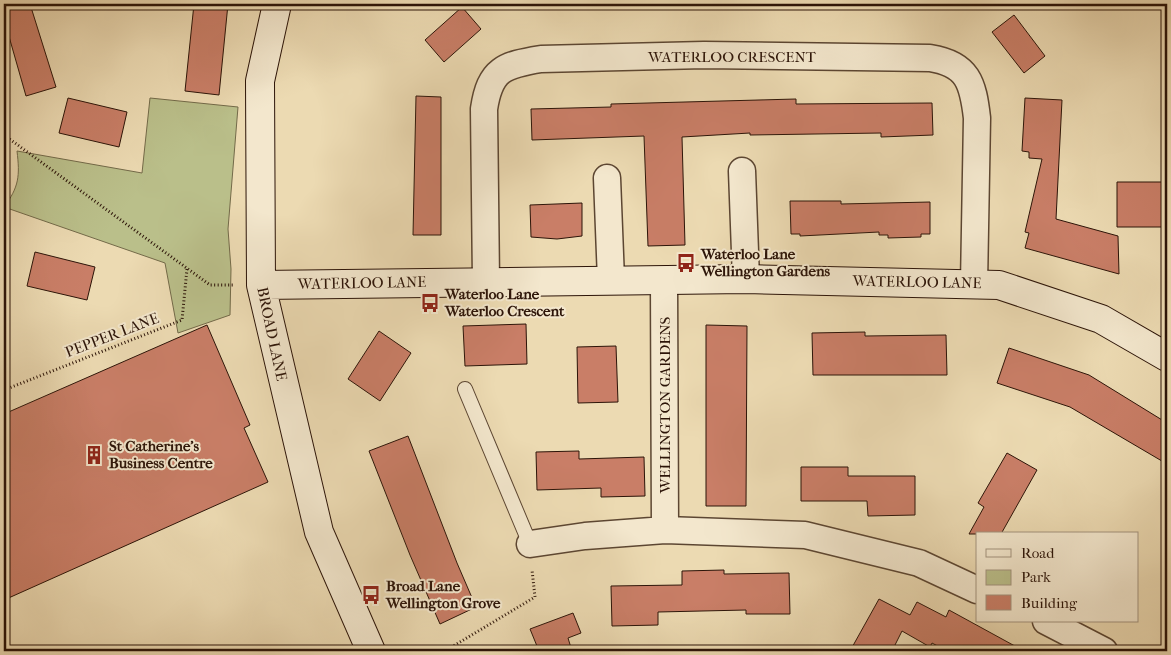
<svg xmlns="http://www.w3.org/2000/svg" width="1171" height="655" font-family="'IM FELL French Canon',serif">
	<rect width="100%" height="100%" fill="#ecdab2"/>
	<filter id="stains"><feTurbulence type="fractalNoise" baseFrequency=".004" numOctaves="4"/><feColorMatrix values="0 0 0 0 .2 0 0 0 0 .09 0 0 0 0 .02 0 0 0 .5 -.17"/></filter>
	<radialGradient id="worn" r=".72"><stop offset=".6" stop-color="#630" stop-opacity="0"/><stop offset="1" stop-color="#630" stop-opacity=".3"/></radialGradient>
	<path fill="#babf8a" stroke="#736a49" d="M150 98 238 107 228 229 231 269 230 315 178 333 165 263 4 207C19 187 20 176 17 151L142 173Z"/>
	<path fill="#c97e67" stroke="#2c1408" d="M4 4H30L56 87 26 96 4 19Z
		M194 4H228L219 95 185 91Z
		M462 7 481 29 444 62 425 40Z
		M1014 15 1045 56 1024 73 992 32Z
		M416 96 441 97V235H413Z
		M68 98 127 112 119 147 59 133Z
		M1025 98 1062 100 1056 219 1118 236 1119 274 1025 248 1029 233 1025 232 1042 159 1029 158V152L1022 151Z
		M796 99V104L932 103 933 135 881 137V133L750 135V133L682 137 685 245 648 246 644 136 532 140 531 109 611 107V104Z
		M1117 182H1166V227H1117Z
		M790 201H841V204L930 202V234H921V237L888 238V235H879V232L800 236V234H791Z
		M582 203V236L557 239 531 237 530 205Z
		M35 252 95 267 87 300 27 286Z
		M526 324 527 364 465 366 463 326Z
		M207 325 250 425 244 428 268 482 4 600V414Z
		M706 325 747 326 746 506H706Z
		M379 331 411 353 380 401 348 379Z
		M865 332V336L946 335 947 375H813L812 333Z
		M616 346 618 402 578 403 577 347Z
		M1009 348 1089 375 1167 423V464L1070 407 997 383Z
		M408 436 457 563 476 607 440 624 410 555 369 451Z
		M579 451V459L644 457 645 496 601 497V488L537 490 536 452Z
		M1007 453 1037 470 1001 534H969L984 507 978 503Z
		M801 467H848V476H915V515L868 516 867 501H801Z
		M724 570V574L789 573 790 614H746V610L658 612V625L612 626 611 586 682 585V571Z
		M879 599 910 615 917 602 946 617 949 610 1024 651H947L932 643 930 647 902 631 892 651H850Z
		M573 613 581 633 568 638 572 651H539L530 629Z"/>
	<g fill="none" stroke-linecap="round" stroke-linejoin="round">
		<g stroke="#5c4632" stroke-width="16">
			<path id="lane" d="M465 389 530 544"/>
		</g>
		<g stroke="#5c4632" stroke-width="29">
			<path id="street" d="M742 171 746 279
				M607 178 611 280
				M664 281 665 530
				M486 282 484 109C490 69 504 65 541 59L704 55 930 58C968 64 973 83 977 118L974 284
				M530 544 585 536 665 530 805 535 919 563 977 590
				M1046 621 1104 651"/>
		</g>
		<g stroke="#2c1408" stroke-width="30">
			<path id="secondary" d="M277 4 260 81 261 285 319 532 371 651
				M261 285 746 279 999 285 1101 319 1167 357"/>
		</g>
		<path stroke="#2c1408" stroke-width="3" stroke-dasharray="1 2.5" stroke-linecap="butt" d="M4 135 210 285H233
			M4 390 182 320 187 269
			M445 651 535 597 532 570"/>
		<use href="#lane" stroke="#f3e7cd" stroke-width="14"/>
		<use href="#street" stroke="#f3e7cd" stroke-width="26"/>
		<use href="#secondary" stroke="#f3e7cd" stroke-width="28"/>
	</g>
	<defs>
		<g id="bus-bare" transform="scale(1.5)"><path d="M-5-6H5V4H4V6H2V4H-2V6H-4V4H-5ZM-3.5-4V0h7V-4ZM-3.5 1.2v1.5H-2V1.2ZM2 1.2v1.5H3.5V1.2Z" fill="#8f2418" stroke="#f3e7cd" stroke-width="2.5" paint-order="stroke"/></g>
		<g id="building-bare" transform="scale(1.5)"><path d="M-4-6H4V6H1V3H-1V6H-4ZM-2.5-4.3h1.7v1.8h-1.7ZM.8-4.3h1.7v1.8H.8ZM-2.5-1h1.7V.8h-1.7ZM.8-1h1.7V.8H.8Z" fill="#8f2418" stroke="#f3e7cd" stroke-width="2.5" paint-order="stroke"/></g>
	</defs>
	<g fill-rule="evenodd">
		<use href="#bus-bare" x="686" y="263"/>
		<use href="#bus-bare" x="430" y="303"/>
		<use href="#building-bare" x="94" y="455"/>
		<use href="#bus-bare" x="371" y="595"/>
	</g>
	<g text-anchor="middle" dominant-baseline="central" stroke-width="4" stroke-linejoin="round" paint-order="stroke">
		<g font-size="15" fill="#2c1408" stroke="#f3e7cd">
			<text x="732" y="57">WATERLOO CRESCENT</text>
			<text transform="translate(917 282) rotate(1)">WATERLOO LANE</text>
			<text transform="translate(362 283) rotate(-1)">WATERLOO LANE</text>
			<text transform="translate(272 334) rotate(78)">BROAD LANE</text>
			<text transform="translate(112 335) rotate(-21)">PEPPER LANE</text>
			<text transform="translate(665 405) rotate(-90)">WELLINGTON GARDENS</text>
		</g>
		<g font-size="15" font-weight="bold" fill="#2c1408" stroke="#f3e7cd" text-anchor="start">
			<text x="701" y="254">Waterloo Lane<tspan x="701" dy="17">Wellington Gardens</tspan></text>
			<text x="445" y="294">Waterloo Lane<tspan x="445" dy="17">Waterloo Crescent</tspan></text>
			<text x="109" y="446">St Catherine's<tspan x="109" dy="17">Business Centre</tspan></text>
			<text x="386" y="586">Broad Lane<tspan x="386" dy="17">Wellington Grove</tspan></text>
		</g>
	</g>
	<rect width="1171" height="655" fill="none" stroke="#ecdab2" stroke-width="20"/>
	<rect x="5" y="5" width="1161" height="645" fill="none" stroke="#2c1408" stroke-width="2.5"/>
	<rect x="10" y="10" width="1151" height="635" fill="none" stroke="#2c1408"/>
	<rect x="976" y="532" width="162" height="90" fill="#f3e7cd" stroke="#a3937e"/>
	<rect x="986" y="549" width="25" height="8" fill="#f3e7cd" stroke="#a3937e"/>
	<text x="1021" y="558" font-size="15" fill="#2c1408">Road</text>
	<rect x="986" y="570" width="25" height="15" fill="#babf8a" stroke="#a3937e"/>
	<text x="1021" y="582" font-size="15" fill="#2c1408">Park</text>
	<rect x="986" y="595" width="25" height="15" fill="#c97e67" stroke="#a3937e"/>
	<text x="1021" y="608" font-size="15" fill="#2c1408">Building</text>
	<rect width="100%" height="100%" filter="url(#stains)"/>
	<rect width="100%" height="100%" fill="url(#worn)"/>
</svg>
